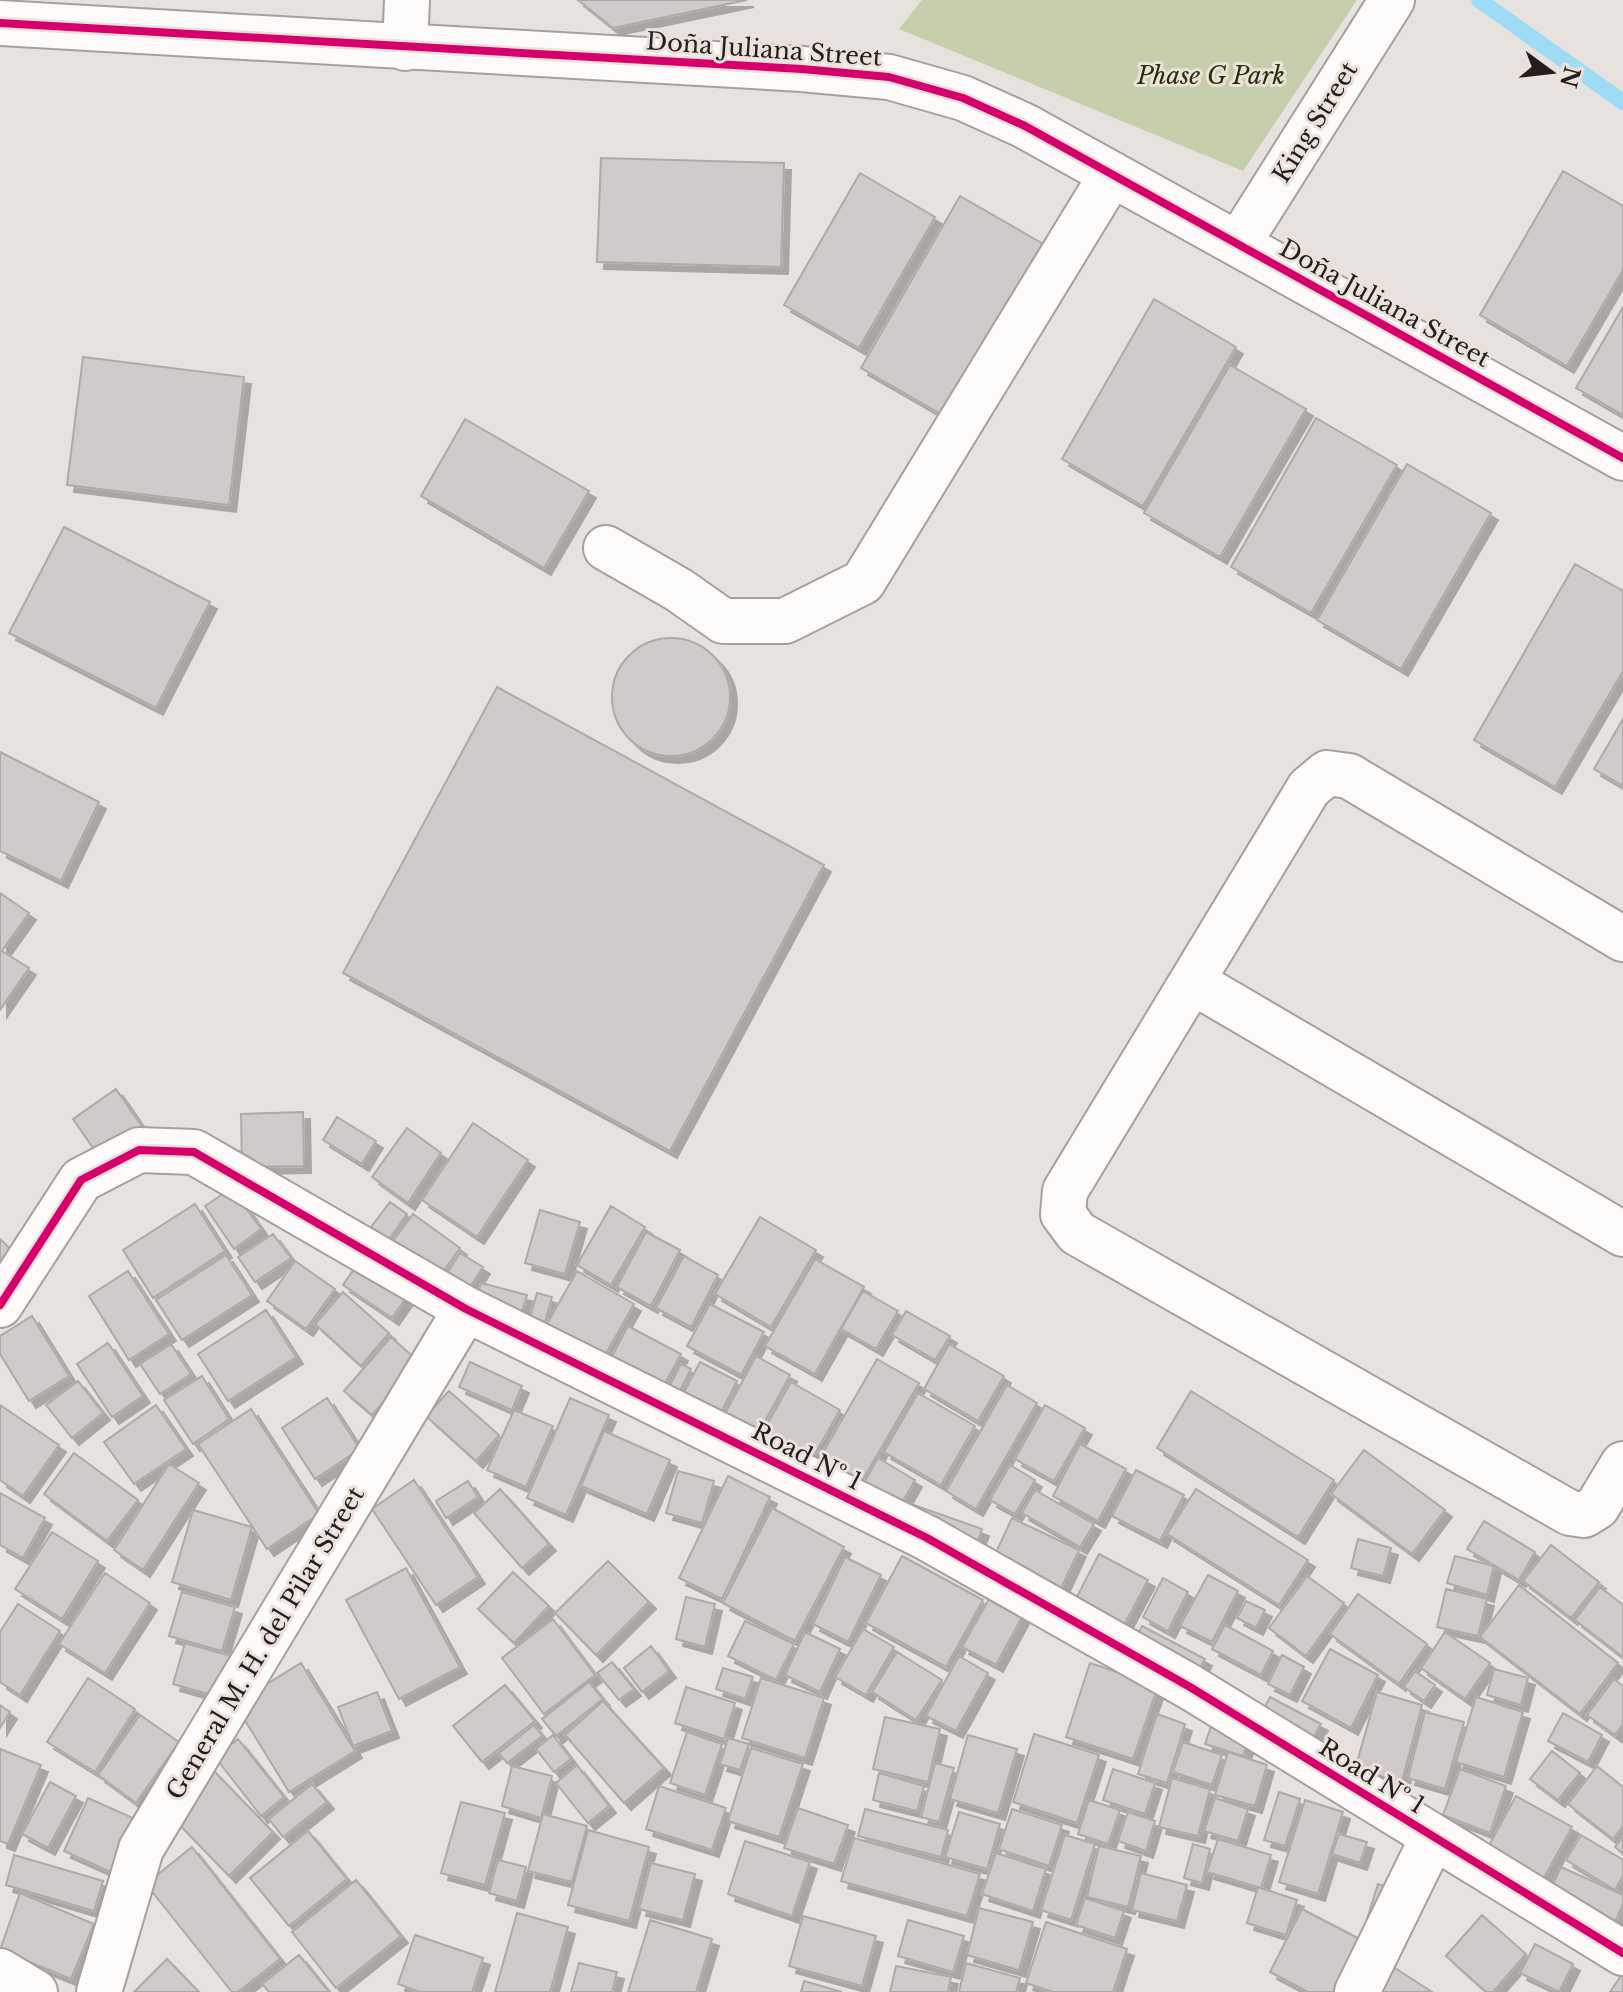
<svg xmlns="http://www.w3.org/2000/svg" width="1623" height="1992" font-family="'Libre Baskerville',serif">
	<defs>
		<filter id="shadow"><feDropShadow dx="7" dy="7" stdDeviation="0" flood-color="#0004"/></filter>
	</defs>
	<rect width="100%" height="100%" fill="#e8e2df"/>
	<path fill="#c7ceab" d="M922 0H1357L1243 171 899 29Z"/>
	<g fill="none" stroke-linecap="round" stroke-linejoin="round">
		<path stroke="#9edcf5" stroke-width="16" d="M1479 0 1623 102"/>
	</g>
	<path fill="#d0cbcb" stroke="#afaaaa" stroke-width="2" filter="url(#shadow)" d="M578 0H747L613 28Z
		M601 158 784 163 781 267 597 262Z
		M1563 171 1623 206V270L1567 366 1480 315Z
		M860 173 935 217 859 348 784 305Z
		M960 196 1052 249 953 421 861 368Z
		M1154 299 1236 347 1143 506 1062 459Z
		M1623 307V415L1576 388Z
		M83 357 244 377 229 505 67 485Z
		M1230 365 1306 409 1220 557 1144 513Z
		M1316 418 1397 465 1311 613 1231 567Z
		M465 419 589 491 544 568 421 496Z
		M1407 464 1491 513 1401 669 1317 620Z
		M64 527 210 602 156 708 9 633Z
		M1575 564 1623 591V671L1555 787 1474 740Z
		M612 697a59 59 0 1 1 118 0a59 59 0 1 1-118 0Z
		M497 687 824 865 670 1151 343 973Z
		M1623 719V786L1594 769Z
		M0 752 99 802 61 881 0 851Z
		M0 893 29 913 2 951 29 968 0 1010Z
		M116 1089 145 1131 102 1161 73 1119Z
		M303 1112 304 1166 242 1167 241 1114Z
		M337 1117 376 1141 362 1164 323 1140Z
		M473 1123 528 1160 477 1237 422 1200Z
		M407 1128 441 1153 408 1203 372 1177Z
		M232 1188 261 1229 234 1249 205 1206Z
		M390 1202 407 1214 389 1239 371 1227Z
		M195 1204 225 1251 153 1298 123 1250Z
		M611 1206 645 1227 611 1285 577 1265Z
		M540 1210 580 1222 565 1274 525 1263Z
		M413 1214 460 1248 428 1292 381 1257Z
		M760 1217 816 1250 771 1327 715 1294Z
		M646 1232 680 1250 651 1306 617 1287Z
		M273 1234 291 1258 255 1282 238 1257Z
		M0 1239 19 1257 0 1278Z
		M460 1253 483 1267 456 1309 434 1294Z
		M226 1255 252 1295 182 1340 156 1300Z
		M684 1256 718 1275 691 1327 656 1308Z
		M815 1259 864 1287 815 1374 765 1346Z
		M295 1261 335 1289 306 1329 267 1301Z
		M359 1262 408 1295 392 1318 343 1285Z
		M128 1271 169 1334 129 1360 89 1296Z
		M577 1271 634 1304 591 1380 534 1347Z
		M481 1283 527 1295 517 1328 473 1315Z
		M863 1291 898 1311 876 1349 841 1329Z
		M343 1292 389 1333 361 1366 315 1324Z
		M537 1293 552 1297 545 1322 530 1317Z
		M710 1304 764 1332 741 1375 687 1346Z
		M266 1310 296 1357 228 1401 198 1354Z
		M906 1311 950 1336 935 1360 892 1335Z
		M32 1316 69 1376 29 1401 0 1354V1336Z
		M628 1326 681 1354 651 1409 599 1381Z
		M391 1337 419 1362 372 1415 344 1391Z
		M108 1343 143 1396 112 1417 77 1364Z
		M171 1344 191 1374 160 1394 140 1364Z
		M949 1344 1004 1376 978 1421 924 1389Z
		M756 1356 790 1375 755 1440 721 1421Z
		M877 1359 919 1383 851 1500 809 1477Z
		M470 1362 522 1386 512 1410 459 1387Z
		M700 1362 737 1381 708 1438 671 1417Z
		M681 1364 691 1369 670 1410 660 1404Z
		M202 1376 229 1419 193 1444 164 1400Z
		M78 1381 103 1413 72 1438 46 1405Z
		M791 1382 840 1410 807 1468 758 1441Z
		M1007 1385 1037 1403 976 1509 946 1491Z
		M449 1391 499 1435 476 1461 426 1416Z
		M1191 1391 1334 1480 1298 1537 1157 1448Z
		M918 1393 975 1426 941 1485 884 1452Z
		M327 1398 360 1449 315 1479 282 1428Z
		M570 1398 609 1415 566 1515 527 1498Z
		M0 1405 59 1445 23 1496 0 1480Z
		M156 1405 186 1449 134 1484 104 1442Z
		M1045 1405 1085 1428 1054 1481 1015 1459Z
		M251 1409 319 1514 267 1549 198 1444Z
		M514 1410 553 1426 526 1487 487 1470Z
		M604 1431 670 1460 647 1514 581 1486Z
		M1080 1444 1126 1469 1098 1521 1053 1496Z
		M1364 1450 1445 1510 1412 1554 1331 1494Z
		M74 1453 138 1500 107 1541 44 1494Z
		M878 1458 915 1480 894 1517 857 1495Z
		M169 1464 199 1483 143 1570 114 1550Z
		M1010 1465 1035 1480 1015 1514 990 1500Z
		M1136 1470 1184 1495 1160 1541 1112 1516Z
		M678 1471 714 1481 702 1523 666 1513Z
		M728 1476 770 1497 722 1599 679 1578Z
		M414 1480 478 1577 436 1605 372 1509Z
		M468 1481 478 1497 446 1518 436 1501Z
		M500 1489 549 1544 522 1568 474 1513Z
		M1196 1489 1308 1560 1279 1605 1167 1534Z
		M1035 1490 1094 1524 1080 1547 1022 1513Z
		M0 1493 45 1518 23 1558 0 1545Z
		M908 1503 982 1529 970 1563 896 1536Z
		M772 1508 844 1547 795 1641 723 1603Z
		M193 1510 252 1527 231 1600 172 1582Z
		M1012 1518 1079 1550 1050 1612 983 1580Z
		M1484 1521 1535 1552 1519 1580 1467 1549Z
		M52 1532 98 1561 62 1619 15 1589Z
		M1358 1539 1391 1548 1383 1576 1351 1568Z
		M1551 1545 1599 1582 1571 1618 1523 1581Z
		M1099 1554 1148 1580 1115 1642 1067 1616Z
		M902 1556 983 1600 946 1667 866 1623Z
		M1455 1556 1494 1566 1487 1595 1447 1583Z
		M845 1557 881 1575 848 1642 813 1624Z
		M608 1561 649 1602 596 1655 555 1613Z
		M406 1568 460 1667 399 1699 346 1600Z
		M513 1572 549 1606 514 1643 478 1609Z
		M105 1573 150 1603 105 1673 59 1644Z
		M1208 1575 1238 1591 1212 1642 1180 1626Z
		M1307 1576 1344 1603 1306 1656 1269 1628Z
		M1163 1578 1188 1592 1168 1631 1143 1617Z
		M1519 1585 1618 1663 1580 1714 1480 1637Z
		M1600 1587 1623 1605V1657L1575 1620Z
		M1446 1589 1487 1599 1478 1636 1437 1627Z
		M182 1592 235 1607 222 1651 169 1636Z
		M1358 1594 1427 1644 1399 1684 1330 1634Z
		M686 1597 715 1604 705 1647 676 1639Z
		M989 1599 1022 1617 996 1665 962 1647Z
		M1246 1601 1265 1610 1256 1628 1237 1618Z
		M18 1604 60 1631 20 1695 0 1682V1632Z
		M553 1619 595 1675 544 1714 502 1658Z
		M745 1621 794 1644 776 1680 728 1656Z
		M1225 1625 1273 1651 1261 1675 1212 1649Z
		M1142 1626 1205 1659 1191 1687 1128 1654Z
		M863 1629 894 1647 866 1695 835 1677Z
		M805 1632 840 1649 820 1692 785 1675Z
		M1445 1632 1490 1663 1465 1699 1421 1668Z
		M185 1643 241 1659 229 1700 173 1684Z
		M651 1646 669 1671 642 1692 624 1668Z
		M1330 1649 1378 1675 1351 1728 1302 1701Z
		M897 1652 942 1680 916 1720 872 1692Z
		M1282 1655 1304 1667 1290 1695 1268 1684Z
		M959 1656 988 1673 956 1731 926 1716Z
		M612 1662 634 1689 619 1700 597 1673Z
		M301 1663 355 1751 289 1792 235 1704Z
		M1090 1663 1158 1686 1133 1759 1066 1737Z
		M723 1668 753 1677 745 1699 716 1689Z
		M1494 1669 1528 1678 1521 1705 1487 1695Z
		M1415 1671 1435 1685 1424 1701 1404 1687Z
		M88 1678 135 1709 95 1772 47 1742Z
		M761 1678 824 1698 805 1758 742 1738Z
		M1614 1679 1623 1686V1724L1615 1735 1587 1715Z
		M589 1682 603 1699 556 1736 542 1719Z
		M505 1685 535 1721 482 1762 453 1726Z
		M686 1687 735 1703 724 1739 675 1723Z
		M377 1692 392 1731 353 1746 338 1707Z
		M1377 1692 1422 1705 1402 1782 1355 1769Z
		M1270 1697 1321 1724 1303 1755 1254 1729Z
		M1476 1697 1523 1712 1504 1777 1456 1762Z
		M603 1701 664 1768 624 1803 565 1735Z
		M0 1705 10 1712 0 1728Z
		M1425 1712 1464 1722 1445 1789 1408 1778Z
		M1563 1713 1602 1735 1588 1762 1548 1741Z
		M1157 1714 1185 1724 1167 1783 1138 1774Z
		M140 1715 179 1742 136 1803 98 1775Z
		M885 1717 940 1729 928 1782 873 1769Z
		M534 1725 542 1736 507 1763 499 1753Z
		M1211 1726 1249 1738 1243 1756 1205 1744Z
		M687 1732 722 1744 705 1795 670 1783Z
		M1034 1734 1099 1755 1077 1823 1013 1802Z
		M553 1735 571 1759 554 1772 536 1749Z
		M968 1735 1017 1749 998 1813 950 1799Z
		M728 1738 749 1744 740 1770 720 1764Z
		M238 1739 284 1797 261 1816 215 1757Z
		M1183 1742 1222 1755 1212 1785 1173 1772Z
		M751 1748 803 1764 779 1837 728 1821Z
		M0 1749 41 1765 8 1844 0 1841Z
		M1552 1751 1580 1773 1558 1800 1530 1779Z
		M1228 1752 1267 1765 1255 1806 1215 1795Z
		M935 1763 954 1768 939 1822 921 1817Z
		M577 1765 609 1806 588 1823 556 1783Z
		M512 1766 552 1776 541 1818 502 1806Z
		M1597 1766 1623 1787V1826L1613 1839 1568 1804Z
		M1113 1769 1155 1783 1145 1814 1103 1800Z
		M1460 1769 1506 1786 1490 1833 1443 1815Z
		M213 1770 273 1832 229 1876 169 1814Z
		M879 1773 924 1786 917 1811 873 1800Z
		M1172 1778 1210 1789 1198 1836 1159 1827Z
		M50 1782 76 1796 48 1848 22 1834Z
		M312 1784 327 1802 283 1837 269 1819Z
		M659 1786 726 1808 712 1850 646 1829Z
		M1279 1792 1300 1799 1285 1846 1264 1840Z
		M1516 1796 1572 1827 1534 1896 1478 1865Z
		M88 1798 135 1819 111 1872 64 1851Z
		M1215 1798 1248 1809 1238 1841 1204 1831Z
		M1089 1800 1120 1810 1108 1844 1078 1834Z
		M1305 1800 1343 1812 1318 1894 1279 1882Z
		M461 1802 505 1813 485 1885 441 1873Z
		M798 1808 848 1825 834 1864 784 1848Z
		M865 1809 948 1830 941 1857 858 1836Z
		M1012 1809 1062 1825 1049 1866 999 1849Z
		M959 1812 1000 1824 987 1869 945 1857Z
		M1128 1812 1155 1821 1146 1851 1118 1841Z
		M543 1814 587 1826 572 1882 528 1871Z
		M588 1830 649 1847 629 1921 568 1905Z
		M308 1831 347 1879 289 1926 250 1878Z
		M1339 1834 1367 1842 1360 1863 1332 1854Z
		M1065 1835 1095 1844 1071 1920 1041 1910Z
		M1581 1835 1623 1860V1876L1615 1890 1566 1860Z
		M1623 1837V1854L1615 1847Z
		M854 1838 980 1874 967 1916 841 1881Z
		M1218 1839 1271 1855 1261 1888 1207 1872Z
		M745 1841 810 1862 792 1916 728 1894Z
		M1193 1844 1210 1849 1202 1883 1184 1878Z
		M1099 1846 1141 1856 1128 1907 1087 1897Z
		M192 1847 280 1959 238 1992H232L146 1884Z
		M996 1853 1046 1869 1033 1911 982 1894Z
		M14 1855 103 1881 94 1911 6 1885Z
		M498 1860 526 1867 517 1901 489 1893Z
		M651 1863 695 1874 683 1920 639 1909Z
		M1561 1867 1623 1895V1904L1607 1940 1541 1910Z
		M1141 1873 1187 1885 1177 1921 1132 1910Z
		M356 1880 401 1936 336 1988 292 1932Z
		M1378 1884 1397 1890 1385 1926 1367 1919Z
		M1258 1887 1297 1900 1286 1935 1247 1923Z
		M20 1893 94 1924 71 1979 0 1950Z
		M1085 1898 1124 1911 1115 1938 1076 1925Z
		M979 1908 1033 1922 1019 1970 967 1955Z
		M1302 1909 1377 1948 1354 1992H1308L1270 1972Z
		M517 1913 568 1927 550 1992H495Z
		M1482 1915 1526 1954 1493 1992H1486L1446 1956Z
		M803 1916 876 1936 862 1986 789 1966Z
		M650 1920 712 1939 696 1992H628Z
		M908 1920 964 1936 953 1972 898 1956Z
		M1046 1922 1127 1949 1113 1992H1053L1026 1983Z
		M415 1935 483 1958 472 1992H420L398 1984Z
		M1535 1944 1573 1964 1559 1992 1520 1973Z
		M299 1955 329 1992H269L262 1984Z
		M167 1959 199 1992H134Z
		M579 1963 617 1972 612 1992H571Z
		M966 1963 1020 1978 1016 1992H959Z
		M896 1966 951 1977 948 1992H890Z
		M1392 1966 1432 1992H1375Z
		M1623 1973V1992H1610Z
		M804 1981 842 1992H801Z"/>
	<g fill="none" stroke-linecap="round" stroke-linejoin="round">
		<g stroke="#a4a09e" stroke-width="48">
			<path id="minor" d="M0 23 802 69 889 77 963 98 1025 126 1623 458
				M405 48 407 0
				M1238 244 1392 0
				M606 548 679 590 723 621H785L863 582 1112 174
				M1623 939 1349 776 1327 773 1309 788 1065 1191 1063 1214 1077 1233 1570 1513 1584 1515 1597 1507 1623 1464
				M1193 982 1623 1234
				M0 1305 81 1180 139 1150 194 1152 466 1309 927 1538 1190 1687 1623 1953
				M0 1971 35 1992
				M99 1992 141 1849 466 1309
				M1357 1992 1433 1837"/>
		</g>
		<use href="#minor" stroke="#fcfbfa" stroke-width="44"/>
		<g stroke="#ece1db" stroke-width="13">
			<path id="cycleway" d="M0 23 802 69 889 77 963 98 1025 126 1623 458
				M0 1305 81 1180 139 1150 194 1152 466 1309 927 1538 1190 1687 1623 1953"/>
		</g>
		<use href="#cycleway" stroke="#d6006c" stroke-width="8"/>
	</g>
	<g text-anchor="middle" dominant-baseline="central" stroke-width="6" stroke-linejoin="round" paint-order="stroke">
		<g font-size="24" fill="#221e1c" stroke="#ece1db">
			<text transform="translate(764 49) rotate(4)">Doña Juliana Street</text>
			<text transform="translate(1315 122) rotate(-58)">King Street</text>
			<text transform="translate(1385 303) rotate(29)">Doña Juliana Street</text>
			<text transform="translate(807 1456) rotate(27)">Road № 1</text>
			<text transform="translate(265 1643) rotate(-59)">General M. H. del Pilar Street</text>
			<text transform="translate(1372 1776) rotate(32)">Road № 1</text>
		</g>
		<g font-size="24" font-style="italic" fill="#273107" stroke="#ece1db">
			<text x="1211" y="75">Phase G Park</text>
		</g>
	</g>
	<g transform="translate(1551 72) rotate(105)" stroke="#ece1db" stroke-width="6" paint-order="stroke">
	<path d="M0-6L14 30L0 20L-14 30Z" fill="#221e1c"/>
	<text y="-12" font-size="22" font-weight="bold" text-anchor="middle" fill="#221e1c">N</text>
	</g>
</svg>
